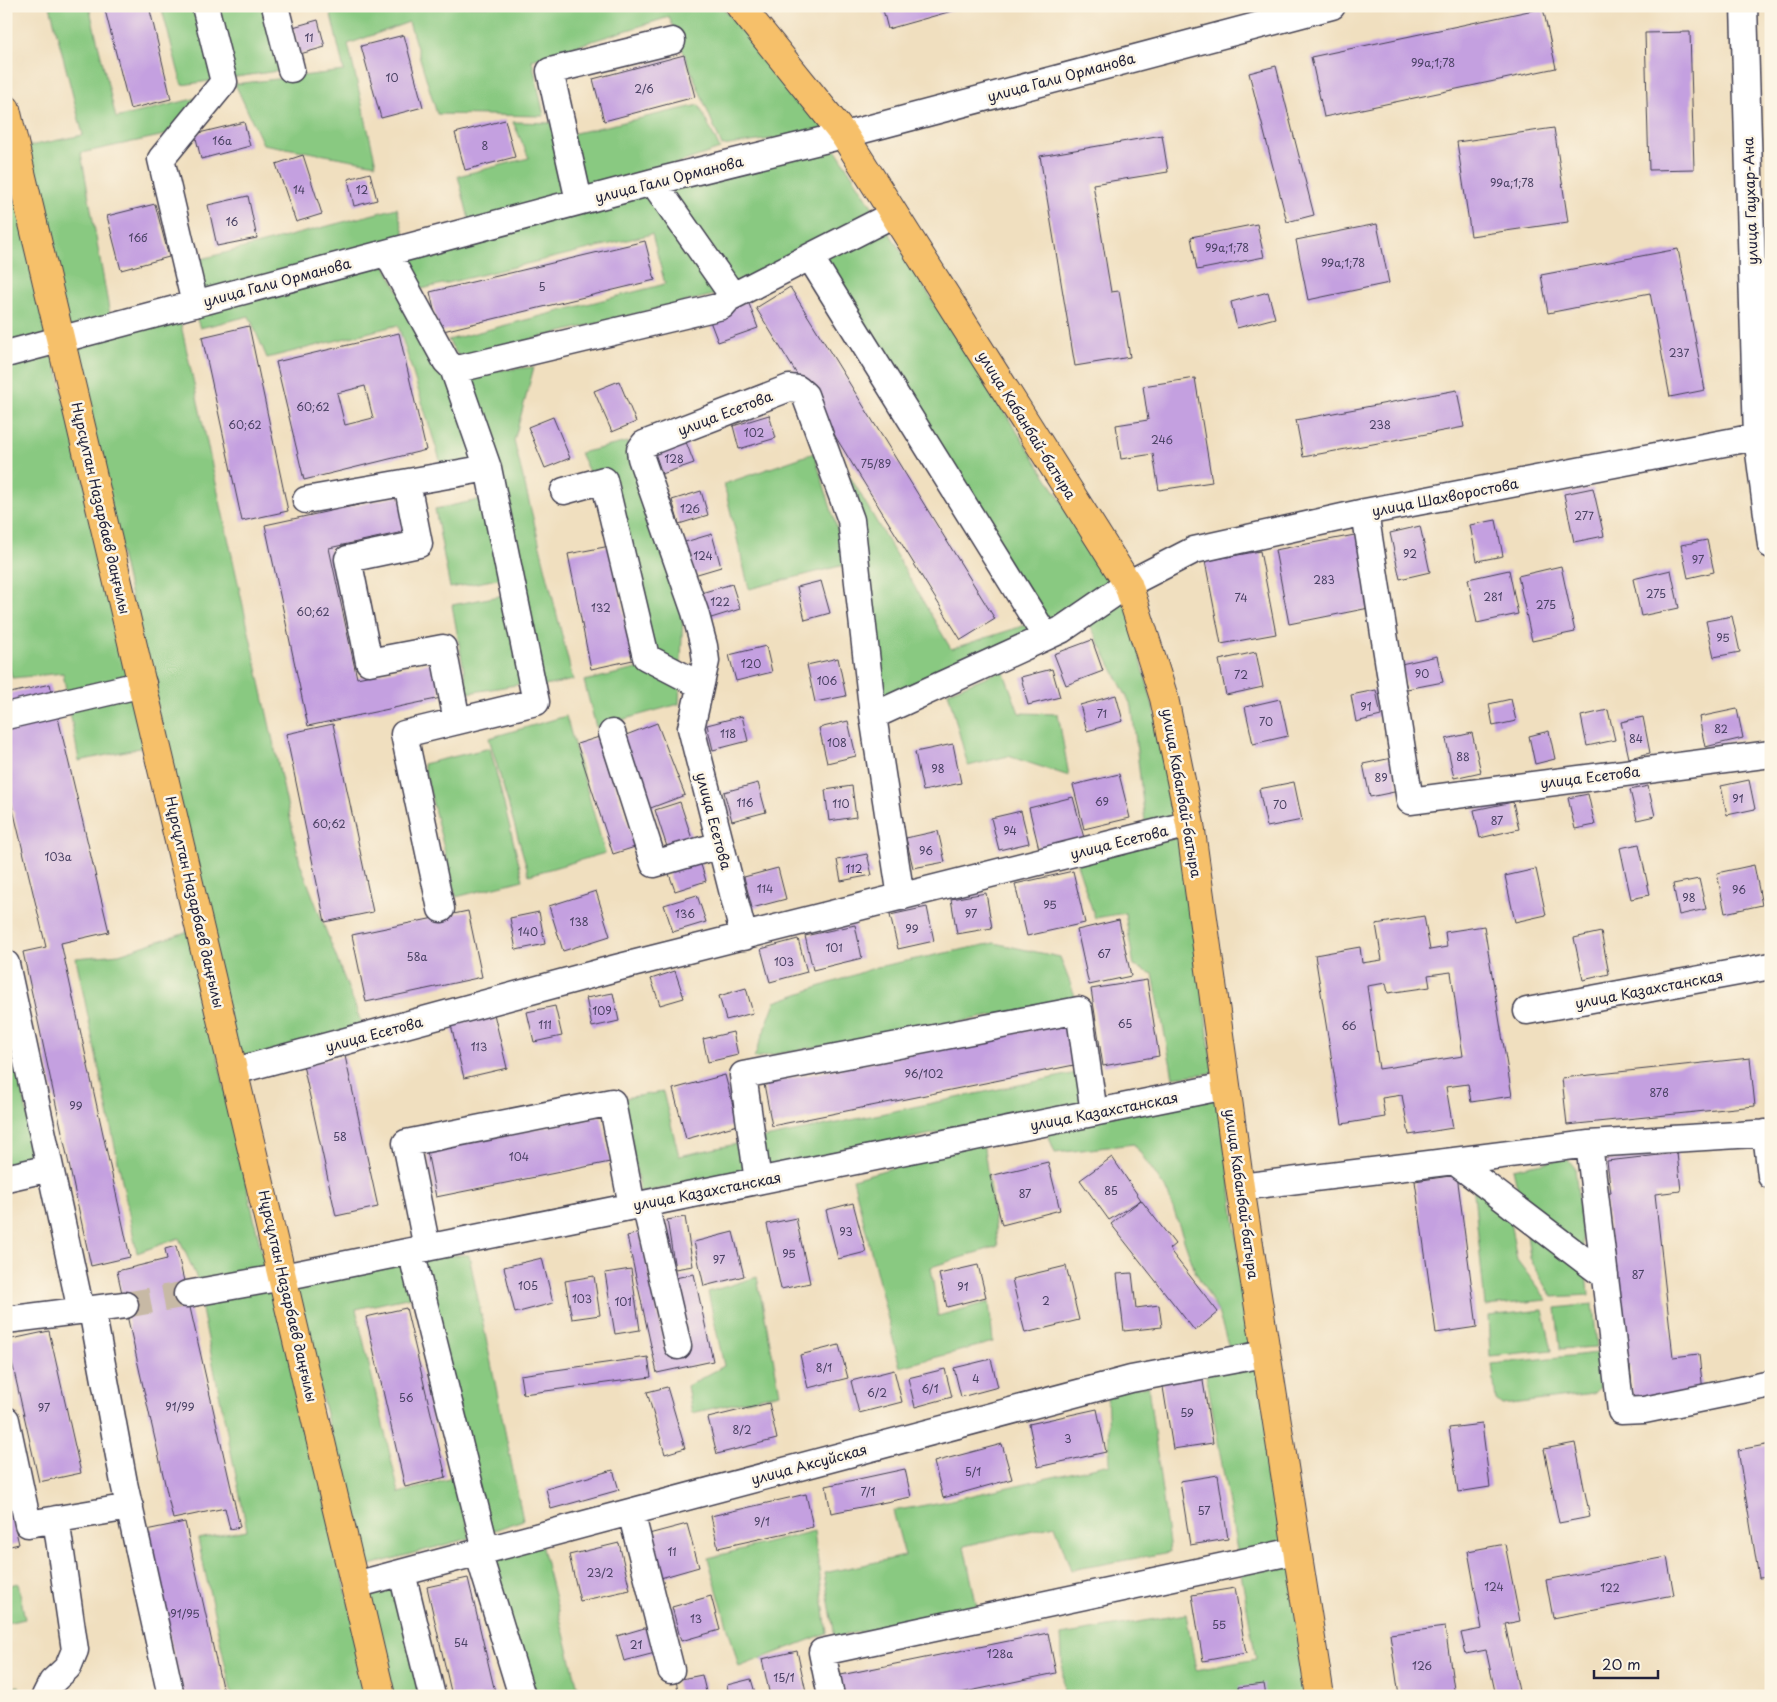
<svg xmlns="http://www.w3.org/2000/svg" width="1777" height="1702" font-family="'Playpen Sans',sans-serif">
	<rect width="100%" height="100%" fill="#fcf5e5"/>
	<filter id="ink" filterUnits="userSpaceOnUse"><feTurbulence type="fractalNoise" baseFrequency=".02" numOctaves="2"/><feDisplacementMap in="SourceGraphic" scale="10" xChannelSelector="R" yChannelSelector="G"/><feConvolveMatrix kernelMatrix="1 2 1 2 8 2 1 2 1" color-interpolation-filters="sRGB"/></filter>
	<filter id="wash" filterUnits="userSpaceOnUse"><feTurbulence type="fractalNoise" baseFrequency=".0096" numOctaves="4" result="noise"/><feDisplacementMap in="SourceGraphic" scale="20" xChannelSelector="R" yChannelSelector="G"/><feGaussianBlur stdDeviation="1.12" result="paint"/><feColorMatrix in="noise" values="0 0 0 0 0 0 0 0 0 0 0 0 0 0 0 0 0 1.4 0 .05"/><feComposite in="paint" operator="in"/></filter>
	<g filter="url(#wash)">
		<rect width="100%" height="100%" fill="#f0dfbf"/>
		<path fill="#89c981" stroke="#56765e" d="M50 6H89L116 118 197 98 165 135 81 153 110 315 68 332 20 148 83 135Z
			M161 6H275L291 69 182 85Z
			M329 6H628L630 9 633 6H721L829 131 722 146 669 17 532 60 544 116 437 114 409 22 348 44 376 164 263 144 235 84 344 71Z
			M699 105 720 149 583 195 571 134Z
			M513 122 556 123 573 200 470 223 458 176 529 158Z
			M836 150 1111 578 1045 622 809 244 736 288 667 187Z
			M6 154 50 335 6 341Z
			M646 190 718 294 459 357 448 340 665 284 652 234 422 289 399 258Z
			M397 208 406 240 201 295 190 262Z
			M383 262 443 375 534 367 514 441 573 680 540 687 492 461 445 476 398 325 267 358 249 316 200 328 194 312Z
			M179 316 300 863 363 1027 240 1061 72 345Z
			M54 356 149 746 79 761 63 673 12 678 6 652V367Z
			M627 442 683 615 679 704 596 727 584 681 641 668 615 526 580 453Z
			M831 444 951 649 1026 625 1032 637 877 708Z
			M814 453 848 564 749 589 724 484Z
			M488 498 503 578 450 588 435 509Z
			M505 595 521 684 468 693 452 605Z
			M1124 596 1183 819 1145 822 1132 707 1090 625Z
			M1003 670 1019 713 1058 714 1069 776 1008 756 968 766 948 692Z
			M566 716 605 853 529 875 489 738Z
			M490 748 523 880 456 897 423 764Z
			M1182 836 1213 1073 1173 1077 1153 974 1134 966 1125 913 1095 918 1077 864Z
			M189 931 266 1271 198 1281 179 1238 137 1253 76 958 119 954Z
			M994 943 1060 957 1077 1001 754 1058 775 1002 877 967Z
			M6 1007 36 1158 6 1164Z
			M1081 1072V1104L640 1193 624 1098 663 1092 679 1156Z
			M1219 1094 1251 1350 1231 1354 1218 1312 1195 1271 1167 1191 1134 1144 1055 1153 1046 1129Z
			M983 1142 998 1246 931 1267 938 1316 989 1302 993 1342 900 1367 853 1179Z
			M1567 1158 1575 1168 1584 1253 1520 1199 1513 1169Z
			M1473 1183 1507 1205 1517 1260 1547 1300 1485 1306Z
			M1526 1226 1587 1271 1589 1295 1552 1297 1530 1258Z
			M421 1255H469L523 1520 489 1532Z
			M405 1260 411 1297 356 1309 399 1493 456 1477 470 1538 363 1567 295 1286Z
			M757 1277 780 1393 692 1413 687 1386 724 1366 708 1292Z
			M277 1288 370 1696H232L198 1539 247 1530 200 1300Z
			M1593 1304 1597 1347 1560 1349 1556 1308Z
			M1543 1310 1552 1350 1490 1356 1488 1316Z
			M1598 1353 1599 1388 1593 1394 1502 1405 1496 1400 1492 1364Z
			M1264 1361 1315 1696H1106L1105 1692 1084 1696H1064L1061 1635 1186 1614 1196 1670 1256 1659 1206 1373Z
			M1148 1386 1170 1552 1071 1570 1055 1525 964 1546 977 1607 835 1637 824 1573 905 1556 893 1511 942 1502 1110 1464 1107 1392Z
			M814 1531 827 1633 739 1667 708 1558Z
			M541 1544 580 1696H527L489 1558Z
			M398 1582 426 1696H387L361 1592Z
			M18 1583 25 1619 6 1623V1586Z
			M19 1686 21 1696H6V1688Z"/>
		<g id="blocks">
			<path fill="#c4a0e0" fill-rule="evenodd" d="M104 6H149L171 99 130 109Z
				M882 6H966V7L888 29Z
				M1543 8 1556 68 1324 117 1311 57Z
				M318 20 325 47 300 54 293 27Z
				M1690 32 1694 169 1649 170 1645 33Z
				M404 35 423 107 381 118 361 46Z
				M684 55 695 97 604 121 593 79Z
				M1276 66 1314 215 1287 222 1249 73Z
				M505 120 515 157 465 170 455 133Z
				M244 122 250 146 201 159 195 134Z
				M1554 128 1568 222 1471 236 1457 142Z
				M1162 135 1168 172 1093 184 1111 292 1119 291 1130 357 1075 366 1040 156Z
				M303 155 322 214 296 222 276 164Z
				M370 173 377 200 354 206 348 179Z
				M248 196 257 238 217 246 208 205Z
				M155 204 169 257 121 270 107 216Z
				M1257 224 1264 257 1197 270 1191 237Z
				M1377 224 1389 283 1308 300 1296 240Z
				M645 241 655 280 439 332 430 292Z
				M1678 249 1705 390 1670 397 1650 293 1548 313 1541 275Z
				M790 287 995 619 961 640 756 308Z
				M1268 292 1275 318 1237 328 1231 302Z
				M748 301 758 328 718 342 708 316Z
				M249 326 288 511 242 521 202 337Z
				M399 333 426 450 304 480 276 362ZM365 386 373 418 345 425 337 393Z
				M1195 378 1212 482 1159 490 1153 454 1121 459 1116 425 1148 420 1143 386Z
				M619 381 636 422 612 432 594 391Z
				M1457 390 1464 427 1303 457 1296 420Z
				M769 415 776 438 739 449 733 426Z
				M553 417 570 458 545 468 528 427Z
				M686 442 694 463 662 474 655 453Z
				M1593 488 1604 536 1574 542 1564 494Z
				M701 491 708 515 679 524 672 500Z
				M400 496 408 531 329 548 357 678 434 662 441 698 308 726 265 525Z
				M1496 520 1503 556 1477 561 1470 525Z
				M1420 526 1430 572 1400 579 1390 533Z
				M712 534 721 567 694 575 685 542Z
				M1360 534 1374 607 1289 624 1275 550Z
				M1707 540 1714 572 1688 578 1681 545Z
				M610 546 633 660 591 669 568 554Z
				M1260 551 1276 634 1221 644 1205 561Z
				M1561 566 1575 632 1532 641 1518 576Z
				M1509 570 1518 614 1477 623 1468 579Z
				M1671 570 1679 608 1641 616 1633 579Z
				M821 581 830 613 805 620 797 587Z
				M732 584 740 609 708 619 701 593Z
				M1732 616 1740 652 1714 657 1706 621Z
				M1092 640 1103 671 1066 685 1054 654Z
				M766 646 772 672 736 681 729 655Z
				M1256 652 1263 687 1226 695 1219 660Z
				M1437 656 1443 682 1407 689 1401 664Z
				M838 658 846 696 815 702 807 665Z
				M1052 669 1060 697 1028 705 1021 677Z
				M50 684 109 932 61 943 130 1257 91 1266 23 952 46 947 6 780V694Z
				M1376 690 1381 716 1356 722 1351 695Z
				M1116 695 1123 721 1087 731 1080 705Z
				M1280 699 1288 736 1253 744 1245 707Z
				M1511 699 1516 721 1493 726 1489 704Z
				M1737 709 1743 738 1705 747 1699 717Z
				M1608 710 1615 740 1587 746 1581 716Z
				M742 716 748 741 713 750 707 725Z
				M1643 717 1650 753 1629 758 1621 722Z
				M848 721 856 756 827 763 819 728Z
				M657 723 685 795 648 809 621 737Z
				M333 724 373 912 325 922 286 734Z
				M1549 731 1555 759 1535 764 1529 736Z
				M1472 733 1481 772 1454 778 1446 739Z
				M599 737 635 847 613 854 577 744Z
				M953 744 961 783 923 791 915 752Z
				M1392 758 1399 791 1370 797 1363 764Z
				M1119 774 1130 818 1084 829 1073 785Z
				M1749 780 1755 809 1727 815 1721 786Z
				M1294 782 1302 820 1267 827 1259 789Z
				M758 783 766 812 732 821 724 792Z
				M852 786 856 817 829 821 825 790Z
				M1648 786 1655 816 1637 820 1630 790Z
				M1588 794 1595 825 1575 829 1568 798Z
				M1073 797 1084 838 1039 849 1029 808Z
				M680 802 694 845 669 853 655 810Z
				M1513 802 1519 829 1480 838 1474 810Z
				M1021 811 1029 843 999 850 991 818Z
				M938 831 945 862 913 868 906 838Z
				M1639 844 1650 895 1631 899 1620 848Z
				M867 854 872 875 841 881 837 860Z
				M699 858 706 881 675 891 667 868Z
				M1754 865 1762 905 1725 913 1717 873Z
				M778 868 786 899 752 908 744 877Z
				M1536 869 1546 915 1515 922 1505 876Z
				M1073 871 1085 923 1027 936 1015 884Z
				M1699 879 1706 909 1679 915 1673 884Z
				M596 891 610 936 563 951 549 906Z
				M986 893 992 928 957 934 951 899Z
				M697 895 706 922 673 932 664 905Z
				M927 907 934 941 898 949 890 915Z
				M468 911 482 977 366 1002 352 935Z
				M539 912 545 944 516 950 510 918Z
				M1424 916 1430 950 1447 947 1445 932 1484 926 1512 1096 1471 1102 1468 1084 1446 1087 1453 1128 1409 1135 1402 1095 1382 1098 1385 1117 1342 1124 1315 955 1360 947 1362 963 1382 960 1376 924ZM1451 972 1463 1056 1379 1069 1367 986 1386 983 1388 993 1430 987 1428 975Z
				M1119 920 1131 976 1089 985 1077 930Z
				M855 925 862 958 813 970 805 936Z
				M1601 932 1609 974 1583 980 1574 938Z
				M798 939 807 972 770 982 761 949Z
				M675 971 684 998 660 1005 651 979Z
				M1147 980 1159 1056 1103 1066 1091 989Z
				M746 988 753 1013 726 1020 719 996Z
				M613 993 619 1021 592 1027 586 998Z
				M555 1006 562 1036 534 1042 527 1012Z
				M494 1014 507 1068 464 1078 451 1025Z
				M1075 1021 1084 1063 772 1126 764 1084Z
				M733 1032 738 1055 708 1062 703 1039Z
				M345 1056 378 1207 336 1216 303 1065Z
				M1750 1058 1755 1106 1567 1125 1562 1078Z
				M725 1075 738 1125 686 1139 673 1089Z
				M601 1116 610 1162 436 1197 427 1151Z
				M1677 1153 1681 1191 1655 1194 1673 1357 1699 1354 1703 1392 1633 1400 1630 1366 1624 1367 1605 1194 1611 1193 1607 1161Z
				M1112 1157 1141 1200 1175 1244 1169 1249 1218 1312 1195 1331 1111 1224 1141 1200 1109 1220 1080 1180Z
				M1048 1162 1060 1210 1002 1225 990 1176Z
				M1457 1175 1477 1327 1436 1333 1415 1181Z
				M853 1203 866 1252 838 1259 826 1210Z
				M685 1217 693 1266 675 1269 667 1220Z
				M796 1218 810 1283 781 1289 767 1224Z
				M733 1232 744 1276 704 1286 694 1242Z
				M640 1233 666 1353 690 1348 675 1278 694 1274 713 1361 657 1373 627 1236Z
				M176 1246 240 1527 230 1529 225 1508 173 1519 117 1271 167 1259 165 1249Z
				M542 1258 553 1303 515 1313 504 1267Z
				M978 1265 986 1297 947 1307 939 1274Z
				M1066 1266 1079 1320 1025 1333 1012 1279Z
				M631 1269 640 1330 615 1334 605 1273Z
				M1132 1273 1136 1308 1159 1305 1162 1327 1124 1331 1117 1274Z
				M594 1276 600 1315 572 1319 565 1281Z
				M406 1308 446 1477 405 1487 366 1317Z
				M49 1331 81 1473 39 1482 7 1340Z
				M839 1345 848 1378 808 1388 800 1355Z
				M648 1357 651 1377 523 1394 520 1375Z
				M991 1359 998 1387 961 1397 954 1368Z
				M945 1369 952 1397 915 1407 908 1378Z
				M894 1370 902 1402 859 1413 851 1381Z
				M1202 1375 1213 1443 1173 1449 1162 1381Z
				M667 1387 685 1448 665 1454 647 1392Z
				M769 1403 777 1439 717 1454 708 1418Z
				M1097 1409 1106 1452 1038 1467 1029 1424Z
				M1482 1424 1490 1487 1458 1492 1449 1428Z
				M1575 1443 1590 1517 1559 1523 1544 1449Z
				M1002 1444 1012 1479 943 1498 934 1462Z
				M1771 1444V1577L1759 1578 1738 1450Z
				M905 1469 911 1497 831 1513 826 1486Z
				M613 1470 619 1490 551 1509 546 1489Z
				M1218 1475 1228 1539 1190 1545 1180 1481Z
				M806 1494 813 1527 718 1548 711 1516Z
				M9 1502 19 1544 6 1547V1503Z
				M185 1522 224 1696H183L146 1530Z
				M687 1524 699 1567 657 1579 645 1535Z
				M619 1543 630 1590 580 1601 569 1555Z
				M1505 1544 1520 1621 1505 1624 1520 1696H1496L1486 1650 1466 1654 1461 1633 1482 1629 1468 1551Z
				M1667 1557 1674 1595 1553 1618 1546 1580Z
				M468 1578 496 1696H452L427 1587Z
				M1235 1588 1246 1653 1203 1661 1192 1595Z
				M711 1596 720 1630 681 1641 672 1607Z
				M648 1627 655 1653 624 1661 617 1636Z
				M1445 1627 1455 1696H1399L1390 1634Z
				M1048 1633 1056 1673 946 1696H840L836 1676Z
				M797 1651 807 1696H770L762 1659Z
				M702 1675 707 1696H679L676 1680Z
				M751 1679 756 1696H729L727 1685Z
				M1264 1684 1266 1696H1239L1238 1687Z"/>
		</g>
	</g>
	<g filter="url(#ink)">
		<use href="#blocks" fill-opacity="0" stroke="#413e4f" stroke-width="1"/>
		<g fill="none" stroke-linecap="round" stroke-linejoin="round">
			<path stroke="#c7b9a5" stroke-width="26" stroke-dasharray="26 13" stroke-linecap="butt" d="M125 1305 187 1294"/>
			<g stroke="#413e4f" stroke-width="29">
				<path id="minor" d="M275 6 291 69
					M1744 6 1757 437 1771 545
					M579 201 550 71 672 41
					M387 253 446 361 453 368H462L722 306 729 298 728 289 653 182
					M810 257 1046 637
					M729 298 894 214
					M195 304 161 159 224 82 205 6
					M6 354 653 182 844 135 1332 6
					M453 368 488 468
					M407 483 419 544 348 559 369 662 443 648 457 721
					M564 491 604 480 646 657 700 685
					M306 500 488 468 536 702 404 734 441 909
					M1365 512 1410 801 1771 754
					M6 716 143 684
					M873 716 1061 630 1128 584 1194 550 1365 512 1771 434
					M612 733 654 864 720 845
					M744 937 691 728 706 661 704 646 695 612 641 458 640 450 644 444 789 388 798 389 805 395 851 520 873 716 901 897
					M6 964 81 1311
					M1527 1011 1771 966
					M235 1071 616 968 1190 824
					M1766 1133 1771 1176
					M1771 1133 1589 1144 1621 1411 1644 1410 1771 1384
					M1454 1161 1589 1144
					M6 1178 50 1168
					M758 1181 743 1075 1079 1010 1094 1113
					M1240 1187 1454 1161 1605 1276
					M645 1204 678 1346
					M427 1248 406 1143 612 1102 632 1206
					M411 1251 486 1550
					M187 1294 283 1277 1226 1086
					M92 1310 124 1483 171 1696
					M6 1320 125 1305
					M6 1420 28 1524 130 1507
					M631 1512 671 1670
					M478 1552 522 1696
					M402 1573 432 1696
					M355 1585 1131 1379 1265 1354
					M45 1696 52 1682 68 1667 75 1650 56 1519
					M831 1696 822 1652 1295 1551"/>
			</g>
			<g stroke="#413e4f" stroke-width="30">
				<path id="major" d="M740 6 844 135 1128 584 1164 698 1190 824 1240 1187 1320 1696
					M6 109 381 1696"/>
			</g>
			<use href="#minor" stroke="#fff" stroke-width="26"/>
			<use href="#major" stroke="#f6c06b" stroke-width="28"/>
		</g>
	</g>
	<g text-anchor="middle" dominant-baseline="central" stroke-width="5" stroke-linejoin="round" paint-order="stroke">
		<g font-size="11" fill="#4a4264">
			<text x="309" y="37">11</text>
			<text x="1433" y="62">99а;1;78</text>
			<text x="392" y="77">10</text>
			<text x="644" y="88">2/6</text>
			<text x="222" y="140">16а</text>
			<text x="485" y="145">8</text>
			<text x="1512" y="182">99а;1;78</text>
			<text x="299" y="189">14</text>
			<text x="362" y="189">12</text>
			<text x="232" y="221">16</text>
			<text x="138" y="237">16б</text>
			<text x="1227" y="247">99а;1;78</text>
			<text x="1343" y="262">99а;1;78</text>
			<text x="542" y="286">5</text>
			<text x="1679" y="352">237</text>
			<text x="313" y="406">60;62</text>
			<text x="245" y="424">60;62</text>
			<text x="1380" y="424">238</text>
			<text x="754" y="432">102</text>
			<text x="1162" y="439">246</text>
			<text x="674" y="458">128</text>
			<text x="876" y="463">75/89</text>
			<text x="690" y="508">126</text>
			<text x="1584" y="515">277</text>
			<text x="1410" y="553">92</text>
			<text x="703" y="555">124</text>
			<text x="1698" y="559">97</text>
			<text x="1324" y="579">283</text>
			<text x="1656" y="593">275</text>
			<text x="1493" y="596">281</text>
			<text x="1241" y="597">74</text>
			<text x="720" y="601">122</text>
			<text x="1546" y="604">275</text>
			<text x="601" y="607">132</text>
			<text x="313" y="611">60;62</text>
			<text x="1723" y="637">95</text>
			<text x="751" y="663">120</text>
			<text x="1422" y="673">90</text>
			<text x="1241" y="674">72</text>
			<text x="827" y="680">106</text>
			<text x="1366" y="706">91</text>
			<text x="1102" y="713">71</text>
			<text x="1266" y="721">70</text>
			<text x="1721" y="728">82</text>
			<text x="728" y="733">118</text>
			<text x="1636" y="738">84</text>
			<text x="837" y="742">108</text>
			<text x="1463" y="756">88</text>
			<text x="938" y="768">98</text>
			<text x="1381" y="777">89</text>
			<text x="1738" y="798">91</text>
			<text x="1102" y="801">69</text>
			<text x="745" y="802">116</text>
			<text x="841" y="803">110</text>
			<text x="1280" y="804">70</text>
			<text x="1497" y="820">87</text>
			<text x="329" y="823">60;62</text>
			<text x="1010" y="830">94</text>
			<text x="926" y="850">96</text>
			<text x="58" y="856">103а</text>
			<text x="854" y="868">112</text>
			<text x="765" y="888">114</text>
			<text x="1739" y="889">96</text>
			<text x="1689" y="897">98</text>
			<text x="1050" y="904">95</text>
			<text x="685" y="913">136</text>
			<text x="971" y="913">97</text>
			<text x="579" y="921">138</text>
			<text x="912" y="928">99</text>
			<text x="528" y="931">140</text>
			<text x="834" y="947">101</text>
			<text x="1104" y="953">67</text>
			<text x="417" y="956">58а</text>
			<text x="784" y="961">103</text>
			<text x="602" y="1010">109</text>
			<text x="1125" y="1023">65</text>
			<text x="545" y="1024">111</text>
			<text x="1349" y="1025">66</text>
			<text x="479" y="1046">113</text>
			<text x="924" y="1073">96/102</text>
			<text x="1659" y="1092">87в</text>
			<text x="76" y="1105">99</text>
			<text x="340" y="1136">58</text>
			<text x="519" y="1156">104</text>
			<text x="1111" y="1190">85</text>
			<text x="1025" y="1193">87</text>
			<text x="846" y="1231">93</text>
			<text x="789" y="1253">95</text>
			<text x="719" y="1259">97</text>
			<text x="1638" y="1274">87</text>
			<text x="528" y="1285">105</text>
			<text x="963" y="1286">91</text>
			<text x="582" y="1298">103</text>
			<text x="1046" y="1300">2</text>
			<text x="623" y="1301">101</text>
			<text x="824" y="1367">8/1</text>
			<text x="976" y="1378">4</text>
			<text x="930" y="1388">6/1</text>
			<text x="877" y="1392">6/2</text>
			<text x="406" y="1397">56</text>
			<text x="180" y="1406">91/99</text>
			<text x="44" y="1407">97</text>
			<text x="1187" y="1412">59</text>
			<text x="742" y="1429">8/2</text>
			<text x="1068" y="1438">3</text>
			<text x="973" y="1471">5/1</text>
			<text x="868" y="1491">7/1</text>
			<text x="1204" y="1510">57</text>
			<text x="762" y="1521">9/1</text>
			<text x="672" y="1551">11</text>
			<text x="600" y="1572">23/2</text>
			<text x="1494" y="1586">124</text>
			<text x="1610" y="1587">122</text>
			<text x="185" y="1613">91/95</text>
			<text x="696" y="1618">13</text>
			<text x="1219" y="1624">55</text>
			<text x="461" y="1642">54</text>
			<text x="636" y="1644">21</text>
			<text x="1000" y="1653">128а</text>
			<text x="1422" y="1665">126</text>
			<text x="784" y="1677">15/1</text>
		</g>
		<g font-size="14" fill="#22223b" stroke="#fcf5e5">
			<text transform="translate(1061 77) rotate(-15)">улица Гали Орманова</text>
			<text transform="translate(669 179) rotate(-14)">улица Гали Орманова</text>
			<text transform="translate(1750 201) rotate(-92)">улица Гаухар-Ана</text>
			<text transform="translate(277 282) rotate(-15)">улица Гали Орманова</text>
			<text transform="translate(725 413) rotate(-21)">улица Есетова</text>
			<text transform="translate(1027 425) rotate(58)">улица Кабанбай-батыра</text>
			<text transform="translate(1445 497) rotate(-11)">улица Шахворостова</text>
			<text transform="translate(101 508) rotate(77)">Нұрсұлтан Назарбаев даңғылы</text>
			<text transform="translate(1590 777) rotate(-7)">улица Есетова</text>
			<text transform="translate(1182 793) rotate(80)">улица Кабанбай-батыра</text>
			<text transform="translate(714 821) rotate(75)">улица Есетова</text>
			<text transform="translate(1119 842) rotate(-14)">улица Есетова</text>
			<text transform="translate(195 902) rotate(77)">Нұрсұлтан Назарбаев даңғылы</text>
			<text transform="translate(1649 989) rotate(-11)">улица Казахстанская</text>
			<text transform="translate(374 1034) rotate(-15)">улица Есетова</text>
			<text transform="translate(1104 1111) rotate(-11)">улица Казахстанская</text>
			<text transform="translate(707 1191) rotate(-11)">улица Казахстанская</text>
			<text transform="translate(1242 1194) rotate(82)">улица Кабанбай-батыра</text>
			<text transform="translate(288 1296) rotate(77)">Нұрсұлтан Назарбаев даңғылы</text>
			<text transform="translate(809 1464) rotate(-15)">улица Аксуйская</text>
		</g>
	</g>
	<rect width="1777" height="1702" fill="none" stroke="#fcf5e5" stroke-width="25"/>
	<path d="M1594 1670v8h64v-8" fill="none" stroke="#22223b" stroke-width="2.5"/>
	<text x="1602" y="1670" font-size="15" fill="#22223b" stroke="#fcf5e5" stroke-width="4" paint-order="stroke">20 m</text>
</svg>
